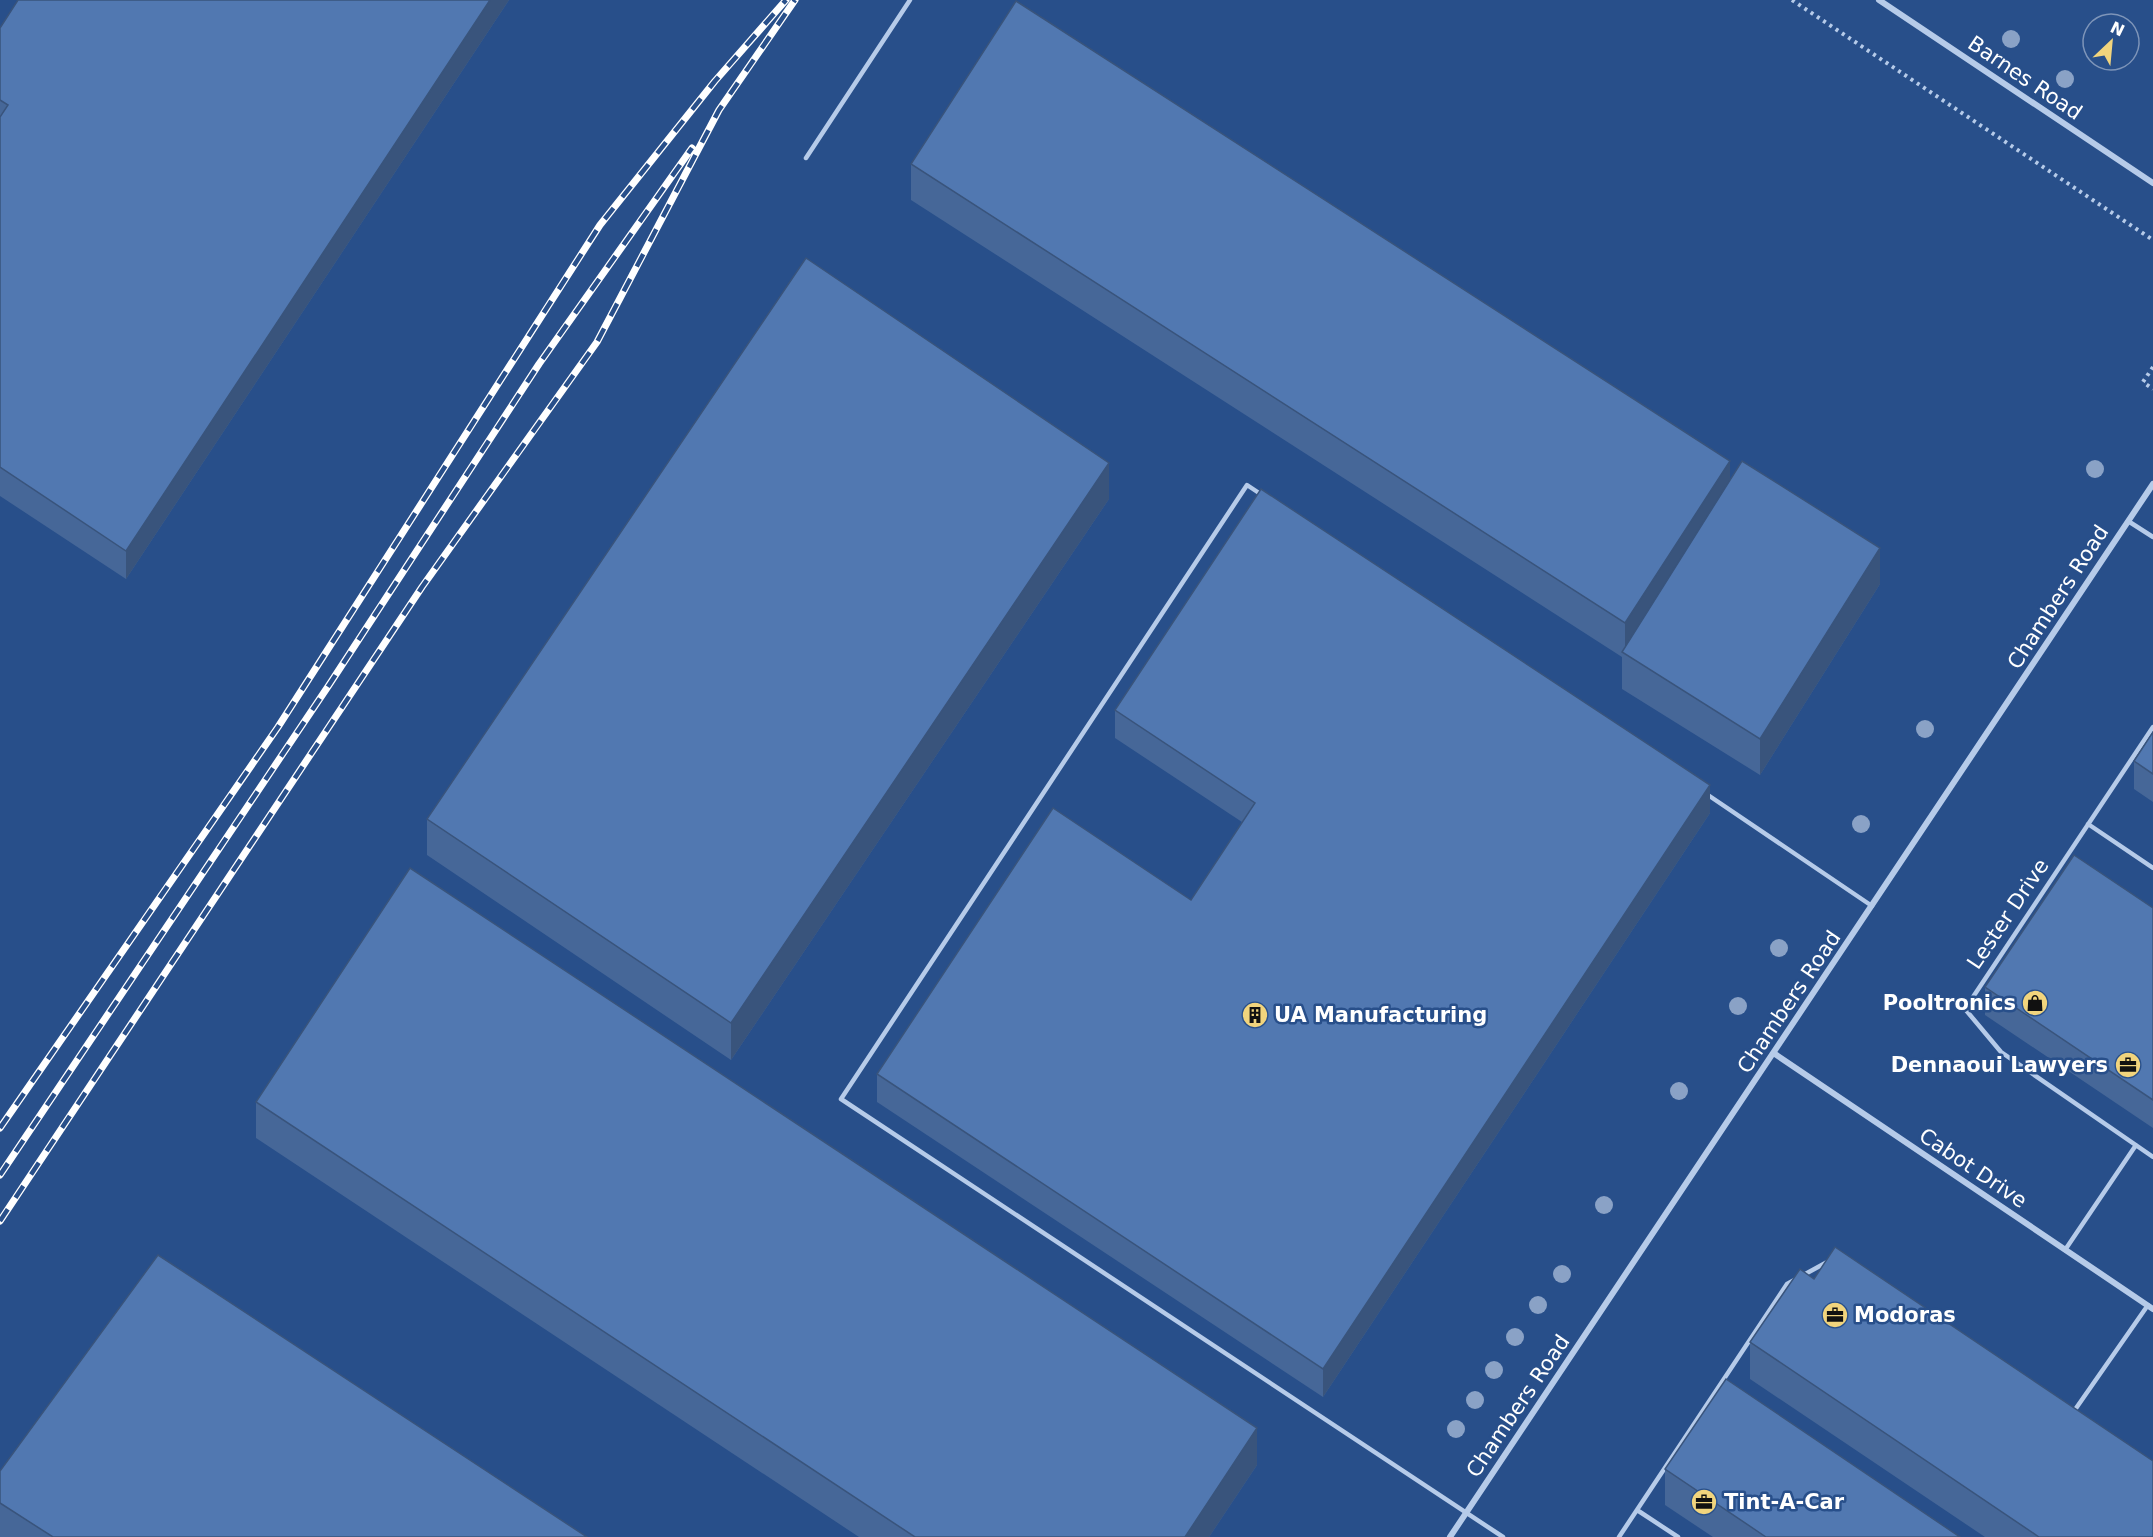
<svg xmlns="http://www.w3.org/2000/svg" width="2153" height="1537" font-family="'DejaVu Sans',sans-serif">
	<rect width="100%" height="100%" fill="#284f8a"/>
	<g fill="none" stroke-linecap="round" stroke-linejoin="round">
		<path stroke="#b6cbe9" stroke-width="4" stroke-dasharray="3 4.5" stroke-linecap="butt" d="M1792 0 2153 240
			M2153 367 2143 382 2153 389"/>
		<path stroke="#b6cbe9" stroke-width="4.5" d="M806 158 910 0
			M1262 495 1247 485 841 1099 1503 1537
			M2128 521 2153 537
			M2153 727 1965 1009 2001 1052 2153 1157
			M1705 793 1872 906
			M2088 824 2153 868
			M2065 1250 2136 1145
			M2072 1414 2148 1305
			M1637 1510 1678 1537
			M1619 1537 1787 1284 1829 1261"/>
		<path stroke="#b6cbe9" stroke-width="6" d="M1879 0 2153 183
			M1775 1054 2153 1309
			M1450 1537 2153 484"/>
		<g stroke="#fff" stroke-width="7">
			<path id="rail" d="M0 1128 278 727 600 225 715 81 786 0
				M0 1175 329 685 539 364 692 148
				M0 1221 422 587 597 342 719 110 795 0"/>
		</g>
		<use href="#rail" stroke="#284f8a" stroke-width="4.5" stroke-dasharray="14" stroke-linecap="butt"/>
	</g>
	<g fill="#8aa2c6">
		<circle cx="2011" cy="39" r="9"/>
		<circle cx="2065" cy="79" r="9"/>
		<circle cx="2095" cy="469" r="9"/>
		<circle cx="1925" cy="729" r="9"/>
		<circle cx="1861" cy="824" r="9"/>
		<circle cx="1779" cy="948" r="9"/>
		<circle cx="1738" cy="1006" r="9"/>
		<circle cx="1679" cy="1091" r="9"/>
		<circle cx="1604" cy="1205" r="9"/>
		<circle cx="1562" cy="1274" r="9"/>
		<circle cx="1538" cy="1305" r="9"/>
		<circle cx="1515" cy="1337" r="9"/>
		<circle cx="1494" cy="1370" r="9"/>
		<circle cx="1475" cy="1400" r="9"/>
		<circle cx="1456" cy="1429" r="9"/>
	</g>
	<path fill="#466798" d="M509 0 126 579 0 496V28Z
		M911 164 1730 481 1880 584 1760 775 1622 689V657L911 200Z
		M1109 499 731 1060 427 855V819Z
		M1115 710 1710 813 1323 1397 877 1102V1074L1191 900 1242 822 1115 738Z
		M2153 732V802L2134 789V761Z
		M2153 908V1128L1985 1015V987Z
		M256 1102 1257 1465 1209 1537H859L256 1138Z
		M1814 1279 2153 1537H1985L1750 1379V1342Z
		M1665 1469 1960 1537H1713L1665 1505Z
		M0 1471 587 1537H0Z"/>
	<path fill="#39547c" d="M490 0H509L126 579V551Z
		M1730 461V497L1625 655V623Z
		M1109 463V499L731 1060V1023Z
		M1880 548V584L1760 775V739Z
		M1710 785V813L1323 1397V1369Z
		M1257 1428V1465L1209 1537H1185Z"/>
	<path fill="#5178b1" stroke="#39547c" stroke-width="1.5" d="M18 0H490L126 551 0 467V117L8 105 0 100V28Z
		M1016 1 1730 461 1625 623 911 164Z
		M806 258 1109 463 731 1023 427 819Z
		M1742 461 1880 548 1760 739 1622 652Z
		M1261 489 1710 785 1323 1369 877 1074 1053 808 1191 900 1255 803 1115 710Z
		M2153 732V774L2134 761Z
		M2074 855 2153 908V1100L1985 987Z
		M410 868 1257 1428 1185 1537H915L256 1102Z
		M1835 1247 2153 1461V1537H2039L1750 1342 1800 1269 1814 1279Z
		M158 1255 587 1537H53L0 1503V1471Z
		M1726 1379 1960 1537H1766L1665 1469Z"/>
	<defs>
		<g id="shop-disc" transform="scale(1.35)"><circle r="9.5" fill="#f1d47d" stroke="#284f8a"/><path d="M-5-2.5h2.3a2.7 3.5 0 0 1 5.4 0H5L5.5 6h-11ZM-1.5-2.5h3a1.5 2.3 0 0 0-3 0Z" fill="#111"/></g>
		<g id="building-disc" transform="scale(1.35)"><circle r="9.5" fill="#f1d47d" stroke="#284f8a"/><path d="M-4-6H4V6H1V3H-1V6H-4ZM-2.5-4.3h1.7v1.8h-1.7ZM.8-4.3h1.7v1.8H.8ZM-2.5-1h1.7V.8h-1.7ZM.8-1h1.7V.8H.8Z" fill="#111"/></g>
		<g id="office-disc" transform="scale(1.35)"><circle r="9.5" fill="#f1d47d" stroke="#284f8a"/><path d="M-6-3h4V-5.5h4V-3h4V5H-6ZM-1-4.5V-3h2v-1.5ZM-6 0V1H6V0Z" fill="#111"/></g>
	</defs>
	<g fill-rule="evenodd">
		<use href="#shop-disc" x="2035" y="1003"/>
		<use href="#building-disc" x="1255" y="1015"/>
		<use href="#office-disc" x="2128" y="1065"/>
		<use href="#office-disc" x="1835" y="1315"/>
		<use href="#office-disc" x="1704" y="1502"/>
	</g>
	<g text-anchor="middle" dominant-baseline="central" stroke-width="5" stroke-linejoin="round" paint-order="stroke">
		<g font-size="21" fill="#fff" stroke="#284f8a">
			<text transform="translate(2025 78) rotate(34)">Barnes Road</text>
			<text transform="translate(2058 597) rotate(-57)">Chambers Road</text>
			<text transform="translate(2008 914) rotate(-56)">Lester Drive</text>
			<text transform="translate(1789 1002) rotate(-56)">Chambers Road</text>
			<text transform="translate(1973 1168) rotate(34)">Cabot Drive</text>
			<text transform="translate(1518 1406) rotate(-56)">Chambers Road</text>
		</g>
		<g font-size="21" font-weight="bold" fill="#fff" stroke="#284f8a" text-anchor="start">
			<text x="2016" y="1003" text-anchor="end">Pooltronics</text>
			<text x="1274" y="1015">UA Manufacturing</text>
			<text x="2108" y="1065" text-anchor="end">Dennaoui Lawyers</text>
			<text x="1854" y="1315">Modoras</text>
			<text x="1724" y="1502">Tint-A-Car</text>
		</g>
	</g>
	<g transform="translate(2111 42) rotate(26)"><circle r="28" fill="#284f8a" stroke="#7e95b9" stroke-width="1.5"/>
	<path d="M0-4.5L10 22L0 15L-10 22Z" fill="#f1d47d"/>
	<text y="-9" font-size="16" font-weight="bold" text-anchor="middle" fill="#ffffff">N</text>
	</g>
</svg>
